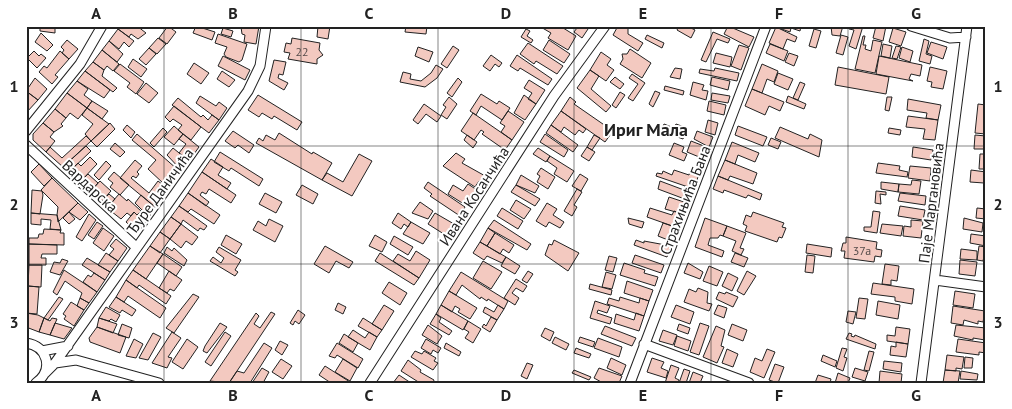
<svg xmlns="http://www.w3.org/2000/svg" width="1012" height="409" font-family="'PT Sans',sans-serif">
	<rect width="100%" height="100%" fill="#fff"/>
	<path fill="#f3c9c0" stroke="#222" d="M40 26H64L55 27V33L40 31Z
		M120 26H137L146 33 138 39 131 34 129 37 118 29Z
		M168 26 176 32 167 44 159 38Z
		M196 26 215 32 212 40 193 33Z
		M236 26H259L256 44 244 42 245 35 242 34 241 27Z
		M318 26H330L328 39 317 37Z
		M406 26H427L426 34 405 32Z
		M539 26H560L576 36 568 50 548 38 551 33Z
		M575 26H590L582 38 574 32 577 28Z
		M618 26 628 28V34L643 43 638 51 613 35Z
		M679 26H687L695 30 691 38 677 30Z
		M728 26 754 37 749 47 724 34Z
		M801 26 800 31 791 28 790 32 776 27Z
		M831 26H843L840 36 832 35Z
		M850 26H863L856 49 849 46 854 30 849 29Z
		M876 26H886L883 41 873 38Z
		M776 27 797 37 795 42 787 39 783 49 769 43Z
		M223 28 233 31 231 37 221 34Z
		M893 28 906 32 901 46 889 42Z
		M118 29 134 41 129 47 124 42 119 49 109 41Z
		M526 29 530 31 527 36 533 40 531 43 521 37Z
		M814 29 821 31 816 48 809 46Z
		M713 32 730 39 728 43 717 39 706 62 701 60Z
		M41 33 53 45 47 51 35 42Z
		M218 34 247 44 242 60 239 62 226 57 224 54 227 47 215 43Z
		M647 35 664 43 662 48 645 39Z
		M841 35 848 37 843 55 836 53Z
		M863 36H865L863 45H866L865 49 871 51 873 40 882 42 875 73 855 69Z
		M158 38 166 44 157 54 149 48Z
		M292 38 320 43 319 50 323 55 317 59V64L288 59 290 53 284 52 286 43 291 44Z
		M924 39 929 41 926 54 932 56 930 64 919 61Z
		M67 40 78 49 69 59 62 53 64 50 61 47Z
		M549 40 570 54 564 63 543 50Z
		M109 41 123 54 117 62 102 50Z
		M931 42 947 47 943 59 927 53Z
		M528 43 563 66 557 74 536 61 534 64 520 54Z
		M770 44 788 51 784 61 766 53Z
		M883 44 892 46 890 58 881 56Z
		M739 45 749 48 741 70 731 66Z
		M453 46 459 50 447 68 441 64Z
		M896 46 901 47 897 59 892 58Z
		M418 47 433 52 429 62 415 56Z
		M902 47 913 51 910 62 899 58Z
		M149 48 156 54 146 65 139 59Z
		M630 49 651 63 642 78 620 64 623 59 622 54H627Z
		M102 50 119 64 113 71 107 66 104 70 93 62Z
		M34 51 39 56 41 54 46 58 37 68 27 58Z
		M60 51 69 59 55 75 58 77 52 84 39 72 44 66 47 68Z
		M601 52 611 59 607 65 614 70 606 81 590 70Z
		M716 53 732 57 730 67 713 63Z
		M789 53 798 56 794 66 785 62Z
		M491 55 502 63 499 67 495 64 490 71 483 66Z
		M517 55 552 79 548 85 520 68 518 71 510 66Z
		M223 56 250 70 245 80 218 66Z
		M879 56 922 65 920 76 911 74 909 79 913 81 876 74Z
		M133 59 147 69 141 77 128 67Z
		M274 60 286 62 283 75 279 74 278 78 288 83 284 90 269 81Z
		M93 62 104 70 102 76 117 88 113 92 85 71Z
		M194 63 209 73 201 84 187 74Z
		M120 64 144 82 136 94 127 87 130 83 114 71Z
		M762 64 778 71 774 82 767 79 762 93 752 89Z
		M436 65 443 69 437 78 425 87 400 82 403 72 411 74 410 79 421 81 431 73Z
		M838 67 889 77 886 94 835 85Z
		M930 67 947 71 943 89 931 87 932 82 927 81Z
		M675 68 682 69 680 79 670 77Z
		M715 68 739 73 737 81 699 73 700 69 714 71Z
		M590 70 599 76 591 89 611 106 606 112 577 88Z
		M85 71 110 90 104 98 77 81Z
		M222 71 235 80 229 87 217 79Z
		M778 73 793 79 788 90 774 84Z
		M632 74 645 83 633 101 628 98 638 84 629 78Z
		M615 77 624 84 620 89 610 82Z
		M712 77 730 81 728 90 710 85Z
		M35 78 47 89 38 100 26 91Z
		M458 78 462 82 452 97 447 93Z
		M529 80 545 90 536 104 528 99 532 93 524 88Z
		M77 81 88 89 84 95 92 101 87 108 67 93Z
		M693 82 704 85 702 90 708 91 706 100 690 95Z
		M800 82 805 84 798 100 793 98Z
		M146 83 158 93 149 103 137 94Z
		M665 86 684 91 683 95 664 90Z
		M752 89 784 102 780 111 769 106 765 115 745 106Z
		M26 91 38 100 26 113Z
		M655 91 660 93 653 107 649 104Z
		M620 92 625 95 616 108 612 105Z
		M67 93 87 108 78 119 70 113 66 118 55 109Z
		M712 93 730 96 728 103 711 100Z
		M481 94 497 104 499 101 510 108 502 120 481 106 476 115 470 111Z
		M258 95 302 122 297 130 274 116 272 119 262 113 259 117 248 110Z
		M524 95 536 104 525 120 514 113Z
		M200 96 216 106 219 102 227 108 219 120 196 103Z
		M788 96 806 104 804 109 786 102Z
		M449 97 457 104 447 119 441 115 446 107 443 105Z
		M570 97 576 102 574 104 613 131 605 142 561 111Z
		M887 97H892L889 111 885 110Z
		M178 98 201 117 203 115 208 120 212 115 219 120 209 133 172 105Z
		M908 99 941 105 938 120 926 118 927 113 907 110Z
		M92 101 108 111 102 119 87 108Z
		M709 101 726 105 724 115 707 111Z
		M424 104 441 116 437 122 426 114 418 124 413 120Z
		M978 104 986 105V134L975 133Z
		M174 106 201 127 191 140 178 130 182 125 173 119 170 122 165 117Z
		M87 108 109 124 91 141 85 134 93 124 82 115Z
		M55 109 66 118 61 124 63 126 54 132 43 123Z
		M508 111 524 122 512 140 501 132 505 126 500 123Z
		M561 111 586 129 583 133 579 130 575 135 564 127 561 132 551 125Z
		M473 113 512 140 505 150 482 134 484 132 481 130 474 140 461 131Z
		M908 116 938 120 935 140 923 139 925 129 906 127Z
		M708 120 718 123 715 135 705 132Z
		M43 123 54 132 50 137 55 141 46 152 33 140V134Z
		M110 123 115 129 97 147 91 141Z
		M664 124 674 128 676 124 687 128 683 139 661 131Z
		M127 125 135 132 131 138 123 130Z
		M551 125 578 145 573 152 546 133Z
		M174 126 183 134 174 145 164 137Z
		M738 126 767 137 763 146 735 135Z
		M780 127 808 139 810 134 822 140 819 157 775 138Z
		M163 128 167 132 154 147 150 143Z
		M889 128 901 130 900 135 888 133Z
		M233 131 254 145 249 153 238 145 235 148 225 141Z
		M697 131 713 137 709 147 694 139Z
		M279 133 312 154 313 152 332 163 322 180 256 143 259 138 263 141 266 135 275 140Z
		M137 134 177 169 164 184 148 169 156 160 132 140Z
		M183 134 199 147 189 161 179 153 186 144 179 139Z
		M545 134 568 150 564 157 540 142Z
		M467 135 477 142 473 148 464 140Z
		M594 135 600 138 592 150 587 147Z
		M975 135 986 136 984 149H974Z
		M86 136 91 141 63 167 46 152 50 147 62 158Z
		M771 138 781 142 778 149 768 145Z
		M691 141 709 148 704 159 687 152Z
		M732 142 759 153 755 162 738 155 735 164 725 160Z
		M115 143 125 152 120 157 110 149Z
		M674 143 684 147 682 152 687 154 684 161 669 155Z
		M86 146 91 151 69 172 63 167Z
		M587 147 595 152 589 161 581 156Z
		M913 147 933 150 931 160 912 157Z
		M173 148 189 161 181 170 167 155Z
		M538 148 550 156 546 162 533 154Z
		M220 152 263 179 259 186 231 168 229 171 214 162Z
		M456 153 465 159 462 163 487 177 483 184 479 181 475 187 443 166Z
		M359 154 372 161 352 196 322 180 327 173 343 182Z
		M980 154H986V169H979Z
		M550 156 574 171 567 182 554 174 557 168 547 161Z
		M90 157 97 164 80 182 69 172 78 163 81 166Z
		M211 159 223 167 218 175 231 183 227 189 202 172Z
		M135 160 142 166 137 172 139 174 136 178 133 176 131 178 149 193 158 181 168 189 155 207 120 178Z
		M725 160 757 173 753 184 730 176 728 180 718 176Z
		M106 161 111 166 99 180 94 175Z
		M878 163 900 166 899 170 908 172 907 177 876 173Z
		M39 164 52 178 44 186 31 172Z
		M910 166 931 168 930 181 908 178Z
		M541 168 555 177 548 189 537 182 540 176 537 174Z
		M674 170 689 175 690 171 699 174 694 189 656 176 657 173 662 174 663 171 672 175Z
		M971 170 986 172 984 183 970 182Z
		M114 172 129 185 120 195 110 187 113 183 108 179Z
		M202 172 236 195 231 203 209 189 206 194 202 192 200 195 209 202 206 206 188 193Z
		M88 174 98 183 90 192 80 182Z
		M580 174 588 179 581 191 572 186Z
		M521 175 539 186 535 193 516 185Z
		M718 176 762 194 760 200 748 195 746 198 724 190 723 193 713 189Z
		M52 178 78 203 58 222 57 215 58 207 41 190Z
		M912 180 921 181 919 194 898 192 899 184 911 185Z
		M100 181 111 191 101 202 90 192Z
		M660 181 684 190 685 186 694 189 690 201 658 189Z
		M428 182 465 207 460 216 430 196 432 194 424 188Z
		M881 182 899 184 898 192 881 189Z
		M468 184 477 190 467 206 448 194 453 185 463 191Z
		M302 185 318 194 313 204 296 195Z
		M516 185 540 199 535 206 511 192Z
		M577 189 582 192 574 205 577 207 572 216 564 211Z
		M32 190 42 191 43 195 40 214 31 213Z
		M876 191 886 192V195L880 194 881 204 875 203Z
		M188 193 220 215 214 224 191 209 188 212 179 206Z
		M265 193 282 202 276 213 259 204Z
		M900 193 926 196 925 205 898 201Z
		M109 194 115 199 107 208 101 202Z
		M119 194 127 201 128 199 141 211 137 215 134 212 131 216 127 213 121 219 107 208Z
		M141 195 155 207 149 217 135 203Z
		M669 197 687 203 683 214 665 209Z
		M516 200 531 209 524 219 510 210Z
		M420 202 433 211 428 219 412 213Z
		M78 203 88 212 80 220 69 212Z
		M547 203 557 209 553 215 564 222 560 228 549 222 546 227 536 221Z
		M179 206 207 226 204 230 200 228 198 231 183 220 181 224 171 217Z
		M900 206 925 210 923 220 898 216Z
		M502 208 523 221 518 229 497 216Z
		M650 208 672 215 674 211 683 214 678 228 647 217Z
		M977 208 986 209V219L976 218Z
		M141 211 149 217 139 231H136L126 222 134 212 137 215Z
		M873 211 880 212 877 233 864 231V227H871Z
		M69 212 75 219 69 224 63 218Z
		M753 212 784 223 782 227 786 228 782 238 779 237 777 242 745 231 747 226 743 224 746 215 751 217Z
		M31 213 57 215 61 230 50 229 51 220 41 219V225L31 224Z
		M398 213 411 222 408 227 404 224 401 229 392 223Z
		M435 213 454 224 447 236 428 224Z
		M89 214 96 220 82 241 76 237Z
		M171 217 181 224 170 239 160 232Z
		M628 218 644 222 642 228 629 224Z
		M705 218 727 226 723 236 720 235 718 238H710L708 245 724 251 722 257 695 247Z
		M964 218 983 223 982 232 963 229Z
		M269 219 283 226 275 242 253 230 258 221 266 226Z
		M494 220 531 244 527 250 488 228Z
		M911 220 923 221 921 238 903 236 904 226 911 227Z
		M97 222 103 226 94 239 88 235Z
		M411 222 430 233 423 244 403 234Z
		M663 223 678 228 673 242 658 236Z
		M181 224 198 237 192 245 186 241 181 248 170 239Z
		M882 224 903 226 901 236 880 233Z
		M727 226 746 233 740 248 744 249 741 255 732 251 736 241 723 236Z
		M103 228 114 236 104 251 93 243Z
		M488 228 495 233 487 246 480 242Z
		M44 229 61 230 60 233H64V245L29 244V238H38L39 234H43Z
		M160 232 170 239 160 253 150 246Z
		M495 233 514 245 509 253 503 249 500 254 487 246Z
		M971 234 986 236V246L970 243Z
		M226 235 242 244 236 254 221 245Z
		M375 235 387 242 382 252 369 246Z
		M394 236 413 247 408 255 390 244Z
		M846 237 877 242 876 249 882 250 881 257 875 256 874 262 844 258 845 251H841L843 243H846Z
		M116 239 127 248 118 261 109 255 114 249 110 246Z
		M554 240 579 253 568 271 545 255 549 244 552 245Z
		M636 240 644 243V241L671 246 667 257 634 245Z
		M480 242 506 257 502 263 487 256 484 260 473 253Z
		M29 244 57 245V254H42L41 258H46V265H29Z
		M807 244 832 248 831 257 806 253Z
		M150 246 163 254 146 279 133 270Z
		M325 246 353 262 349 268 336 261 329 273 314 264Z
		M979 246 986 247 983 261 977 260Z
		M167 247 172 251 174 248 187 260 184 266 164 253Z
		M219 247 241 260 235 270 238 272 235 276 210 261 213 257 221 263 224 258 216 252Z
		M961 249 977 251V260L960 259Z
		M416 251 430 260 419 278 393 261 398 254 410 261Z
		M106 253 118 261 110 272 98 265Z
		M380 253 419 278 414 285 375 261Z
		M735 253 748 258 744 267 731 262Z
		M163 254 182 267 176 276 157 263Z
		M635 255 664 265 661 273 632 263Z
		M807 255 815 256 813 273 805 272Z
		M609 256 617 258 613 272 605 270Z
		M506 257 520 266 515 274 501 266Z
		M87 258 110 272 105 280 82 265Z
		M62 259 68 261 60 275 50 272 54 262 60 263Z
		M960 260 977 262 975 276 959 274Z
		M483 261 502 272 491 289 473 278Z
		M624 263 645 270 644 273 658 277 655 286 620 275Z
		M688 263 703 272 700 279 684 273Z
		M885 264 899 266 897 281 891 280V285L882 284Z
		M29 265H42L41 287 28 286Z
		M709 266 723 272 717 286 703 281Z
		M64 270 97 292 89 303 80 298 82 293 65 281 57 295 53 292Z
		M133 270 171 296 166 304 139 285 137 288 126 280Z
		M169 271 182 280 174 291 170 289 167 293 159 288Z
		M528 271 533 274 527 283 522 280Z
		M747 271 756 276 744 295 737 291Z
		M461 272 508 301 504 309 488 299 487 301 481 297 480 299 462 285 456 295 449 291Z
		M606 272 616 275 612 289 602 287Z
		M94 273 105 280 97 292 83 282 88 275 91 277Z
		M728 273 738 278 732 291 722 286Z
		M516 279 527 286 523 292 516 288 512 293 519 298 515 305 504 298Z
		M126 280 166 308 160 318 128 296 124 302 116 297Z
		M627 281 653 290 649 301 624 293Z
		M389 282 407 293 400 305 382 293Z
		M873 283 914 289 912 304 895 301V297L871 294Z
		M590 284 612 290 611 295 589 289Z
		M28 286 39 287 37 314 26 313Z
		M698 288 708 292 707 303 712 304 709 311 684 302 689 289 696 292Z
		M449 291 477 308 470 319 458 312 460 309 455 306 452 312 441 305Z
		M955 291 975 294 973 308 953 305Z
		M719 292 725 294 726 292 738 297 733 307 716 299Z
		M193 294 199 297 174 333 166 328Z
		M59 297 63 299 48 320 44 318Z
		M116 297 136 310 132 316 122 310 120 313 109 307Z
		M620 297 639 303 640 298 649 301 644 316 607 304 609 298 619 301Z
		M80 298 89 303 84 310 77 306Z
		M859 298 868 299 865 319 856 318Z
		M595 301 610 306 607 313 598 310 597 313 612 318 610 324 590 318Z
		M878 301 900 305 898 319 876 315Z
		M71 302 84 310 74 326 64 319 66 316 63 314Z
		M338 303 346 307 343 314 335 310Z
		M384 305 394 311 382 330 372 324Z
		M441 305 468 321 463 330 436 314Z
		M498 305 504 309 497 320 483 312 485 307 494 312Z
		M676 305 694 312 690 324 671 317Z
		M718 305 727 308 724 318 714 314Z
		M953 306 985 311 983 322 978 321V324L964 320 963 325 951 323Z
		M106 307 120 315 116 322 111 319 109 321 99 318Z
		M298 310 305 315 299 324 295 321 293 325 290 323Z
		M848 311 856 312 853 324 846 322Z
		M271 312 275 314 229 383 210 381 256 313 259 316 254 324 260 328Z
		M26 313 38 315 44 318 39 332 26 327Z
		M636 313 644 316 639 331 614 323 616 314 634 320Z
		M436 314 441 318 439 322 452 331 449 335 430 324Z
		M491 317 497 320 490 332 482 327 484 324 486 326Z
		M44 318 50 321 52 318 57 319 50 335 39 332Z
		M99 318 117 324 113 333 97 327Z
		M363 318 382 330 377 337 358 326Z
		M468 321 481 329 473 343 465 338 469 332 464 329Z
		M55 323 72 328 64 339 50 335Z
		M220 323 227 327 207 353 203 351 205 346Z
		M700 323 709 326 699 355 690 352Z
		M122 324 132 328 129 338 118 335Z
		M679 324 690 328 688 334 677 330Z
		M732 324 747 330 743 341 728 335Z
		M428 325 442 336 437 344 422 335Z
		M956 325 986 328 985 340 973 338V340L954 336Z
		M605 326 636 338 632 346 601 334Z
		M716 326 725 330 721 346 724 347 717 363 703 357Z
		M97 327 126 337 120 353 90 342 89 338Z
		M896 327 910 329 908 344 887 341V335L895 336Z
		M545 328 554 332 550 341 541 336Z
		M353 330 365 338 369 332 377 337 370 350 348 337Z
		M663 330 677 335 673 345 659 341Z
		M172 332 181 338 168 357 172 358 167 368 152 363Z
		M225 332 231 336 211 366 205 362Z
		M153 333 161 337 148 360 139 358Z
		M849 333 852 334 851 336 854 337 855 335 876 344 875 349 846 339Z
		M344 334 358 343 353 352 339 343Z
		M677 336 691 341 688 351 674 346Z
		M555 337 569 344 566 350 552 343Z
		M580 337 595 342 593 347 578 342Z
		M598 338 622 347 619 357 594 348Z
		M134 339 143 344 136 358 126 356Z
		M187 339 198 347 183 369 172 362Z
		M426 339 441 348 438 353 433 350 431 354 421 348Z
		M958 339 986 343V353L979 352V355L956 352Z
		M280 341 288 345 282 355 275 350Z
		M896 342 908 344 906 357 890 355 891 346 896 347Z
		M264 343 272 348 250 383H229L237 371 244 373Z
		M337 343 363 359 358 368 337 355 335 358 329 356Z
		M446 343 461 352 459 356 444 348Z
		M576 348 591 354 589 358 574 353Z
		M842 348 847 349 844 357 847 358 843 371 836 368Z
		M727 349 738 354 733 367 722 363Z
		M767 349 775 352 764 378 750 372 755 358 762 361Z
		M415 351 422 354 424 351 436 358 434 361 438 363 433 370 411 357Z
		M869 351 874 352 869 371 864 370Z
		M823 355 837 361 835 367 821 361Z
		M947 355 964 357 962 369 956 368V371L945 370Z
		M965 357 973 358 972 368H964Z
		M611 358 626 365 622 375 607 368Z
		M652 358 664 362 661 368 668 371 666 378 647 372Z
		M281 359 292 366 283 379 272 372Z
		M343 359 357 368 350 381 335 372Z
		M408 360 421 370 420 372 434 380 433 383H420L401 371Z
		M884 361 902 363 901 372 883 369Z
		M527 363 533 365 527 379 521 376Z
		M775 364 784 367 778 383 769 380Z
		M671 365 679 368 675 378 679 380 678 383H665Z
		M325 366 350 382V383H331L319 375Z
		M262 368 269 372 263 383H252Z
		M599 368 622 376 619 383H603L594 378Z
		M855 368 868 372 865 381 852 377Z
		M684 369 690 371 686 383H679Z
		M574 370 591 377 589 380 572 373Z
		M945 370 960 371 958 383H943Z
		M880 371 902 374 901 383H879Z
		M961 371 978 374 977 380 960 379Z
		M693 372 703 376 700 383H689Z
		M838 373 850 378 848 383H835Z
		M399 375 411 383H393Z
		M818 375 831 379 830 383H815Z"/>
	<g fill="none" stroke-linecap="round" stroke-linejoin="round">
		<g stroke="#222" stroke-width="11">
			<path id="street" d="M911 26 950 38 966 37
				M26 131 80 64 102 26
				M26 145 136 247
				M935 280 986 287
				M26 343C48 346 54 370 36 383
				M644 344 749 383
				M42 351 68 346
				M55 363 248 91 260 66 266 26
				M45 373 55 363 76 360 159 383
				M370 383 554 96 605 26
				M630 383 766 26
				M921 383 967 26"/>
		</g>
		<use href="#street" stroke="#fff" stroke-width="9"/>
	</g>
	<path fill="none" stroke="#222" stroke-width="1" stroke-opacity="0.55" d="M164 26V383M301 26V383M438 26V383M574 26V383M711 26V383M848 26V383M26 146H986M26 264H986"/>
	<g text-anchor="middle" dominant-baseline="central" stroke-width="4" stroke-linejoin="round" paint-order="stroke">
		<g font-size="12" fill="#564c4a">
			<text x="302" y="51">22</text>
			<text x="862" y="250">37a</text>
		</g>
		<g font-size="15" fill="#222" stroke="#fff">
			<text transform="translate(90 186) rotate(43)">Вардарска</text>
			<text transform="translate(160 191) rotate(-54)">Ђуре Даничића</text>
			<text transform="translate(474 196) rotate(-57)">Ивана Косанчића</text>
			<text transform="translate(685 200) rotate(-69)">Страхињића Бана</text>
			<text transform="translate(931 203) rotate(-83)">Паје Маргановића</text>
		</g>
		<g font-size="18" font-weight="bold" fill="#222" stroke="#fff">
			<text x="646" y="129">Ириг Мала</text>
		</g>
	</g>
	<rect width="1012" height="409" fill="none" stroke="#ffffff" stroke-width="55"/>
	<rect x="28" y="28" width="956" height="354" fill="none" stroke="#222" stroke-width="2"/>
	<g font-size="16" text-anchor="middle" font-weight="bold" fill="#222">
		<text x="96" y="19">A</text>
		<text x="233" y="19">B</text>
		<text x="369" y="19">C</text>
		<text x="506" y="19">D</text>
		<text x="643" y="19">E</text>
		<text x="779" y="19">F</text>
		<text x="916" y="19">G</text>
		<text x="14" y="92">1</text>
		<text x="998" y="92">1</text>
		<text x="14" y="210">2</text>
		<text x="998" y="210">2</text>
		<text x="14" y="328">3</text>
		<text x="998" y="328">3</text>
		<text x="96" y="401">A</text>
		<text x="233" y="401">B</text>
		<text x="369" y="401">C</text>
		<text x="506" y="401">D</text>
		<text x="643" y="401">E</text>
		<text x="779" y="401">F</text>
		<text x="916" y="401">G</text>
	</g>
</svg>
